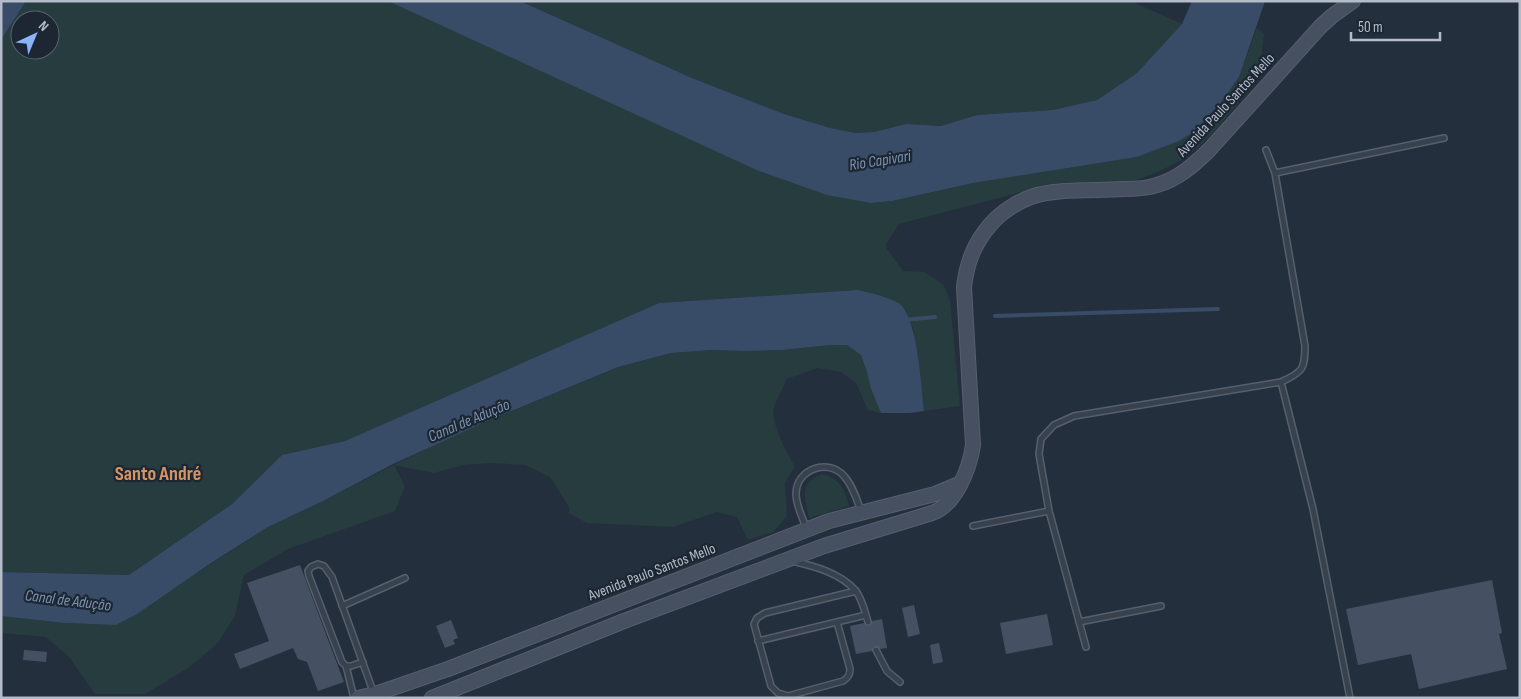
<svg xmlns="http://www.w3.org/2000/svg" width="1521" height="699" font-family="'Sofia Sans Condensed',sans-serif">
	<rect width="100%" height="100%" fill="#242f3e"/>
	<path fill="#263c3f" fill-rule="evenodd" d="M26 1H388L759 170 871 203 892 201 973 183 1137 157 1179 141 1195 131 1222 101 1239 77 1257 28 1264 34C1262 47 1261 67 1256 79 1253 88 1243 96 1237 104 1206 143 1185 165 1135 180L1033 189 899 224 885 246 903 271 924 272 943 284 950 300 960 406 924 411 913 327 883 297 868 292 857 290 659 303 345 441 282 455 232 504 129 575 1 572V40ZM20 20H50V50H20Z
		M520 1H1131L1182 24 1137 73 1097 100 1053 110 977 115 941 126 906 124 874 132 856 133 830 128 784 114 692 78Z
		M830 345H847L861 355 867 372 871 389 881 413 868 410 856 383 841 372 817 368 787 379C783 388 777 398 774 408 770 420 787 455 795 466L785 483 787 516 773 532 748 540 737 517 717 512 673 527 587 523 569 513V507L550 477 525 465 491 463 463 465 434 473 394 465 405 486 395 511 288 549 244 575 235 616 217 644 188 668 145 694H95L69 657 46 637 1 633V616L65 623 116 625 268 527 323 501 443 440 618 367 671 353 711 350 746 351 782 350Z
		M822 474C840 478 845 490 849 506L809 518C805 498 798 483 822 474Z"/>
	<path fill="#394c67" d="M1 1H26L1 40Z
		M388 1H520L692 78 784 114 830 128 856 133 874 132 906 124 941 126 977 115 1053 110 1097 100 1137 73 1182 24 1192 1H1265L1239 77 1222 101 1195 131 1179 141 1137 157 973 183 892 201 871 203 827 195 759 171Z
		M857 290C866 291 895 299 901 305 918 323 921 385 924 411L910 413H881L871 389 867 372 861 355 847 345H830L782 350 746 351 711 350 671 353 618 367 485 422 393 464 323 501 268 527 211 563 137 614 116 625 65 623 1 616V572L129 575 232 504 282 455 345 441 659 303Z"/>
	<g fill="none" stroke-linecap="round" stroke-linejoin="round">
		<path stroke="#394c67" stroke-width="4" d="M995 316 1218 309
			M905 320 935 317"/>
	</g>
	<path fill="#455162" d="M300 565 344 682 318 691 307 662 298 659 293 648 240 669 234 654 269 641 247 583Z
		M1492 580 1502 633 1499 634 1507 669 1419 689 1411 654 1358 665 1346 609Z
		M914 605 920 634 908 637 902 608Z
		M1047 614 1053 645 1006 654 1000 623Z
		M882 619 887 648 880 649 876 646 873 647 872 651 856 654 850 626 864 623 869 626 871 625 872 621Z
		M451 620 458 638 453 640 455 644 445 648 436 626Z
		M939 643 943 662 933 664 930 645Z
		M24 650 47 652 46 662 23 660Z"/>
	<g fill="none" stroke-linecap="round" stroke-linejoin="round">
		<g stroke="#565f6c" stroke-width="8">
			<path id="lane" d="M1275 173 1444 138
				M1281 382 1313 509 1350 698
				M973 526 1049 511
				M806 528C803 518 796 506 796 494 796 469 828 458 844 476 853 486 857 500 861 511
				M792 561C814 566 840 573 855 590 862 598 865 612 868 622
				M342 606 405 578
				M837 622 850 669C850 675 848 678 843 681L788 696 778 693 771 686 754 624 757 618 765 613 856 591
				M1079 622 1161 606
				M758 641 866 615
				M1086 647 1049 511 1039 454 1041 439 1054 425 1074 416 1281 382C1303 372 1305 369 1305 346L1275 173 1266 150
				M876 650 887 671 900 682
				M363 662 351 666H346L342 662 309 576 308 571 311 567 318 564 324 566 332 577 374 694
				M346 666 354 698"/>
		</g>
		<g stroke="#565f6c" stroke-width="16">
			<path id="secondary" d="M358 698 375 694 448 669 829 521 935 494 959 484
				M432 698 624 621 824 546 932 513C956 505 970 467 973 445L964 287C967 262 974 244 990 225 1000 213 1017 202 1031 197 1056 188 1095 191 1123 189 1133 189 1146 189 1157 185 1178 179 1194 165 1210 149L1320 27 1332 16 1353 1"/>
		</g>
		<use href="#lane" stroke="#38414e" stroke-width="5"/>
		<use href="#secondary" stroke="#465061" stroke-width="14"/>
	</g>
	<g text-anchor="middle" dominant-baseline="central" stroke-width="4.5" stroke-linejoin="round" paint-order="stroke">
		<g font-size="15" fill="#b4bcc9" stroke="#1d2633">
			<text transform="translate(1226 105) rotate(-47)">Avenida Paulo Santos Mello</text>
			<text transform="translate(652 572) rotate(-21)">Avenida Paulo Santos Mello</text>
		</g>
		<g font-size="16" font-style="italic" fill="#7c92b1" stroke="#1d2633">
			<text transform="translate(880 161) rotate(-9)">Rio Capivari</text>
			<text transform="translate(469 421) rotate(-23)">Canal de Adução</text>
			<text transform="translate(68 601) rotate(7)">Canal de Adução</text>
		</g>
		<g font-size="20" font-weight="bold" fill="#d59563" stroke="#1d2633">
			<text x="158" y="474">Santo André</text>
		</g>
	</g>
	<rect width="1521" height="699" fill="none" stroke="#b4bcc9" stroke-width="5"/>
	<g transform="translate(35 35) rotate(44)"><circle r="24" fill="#1d2633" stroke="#59626f"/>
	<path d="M0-4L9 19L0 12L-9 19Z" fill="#8ab4f8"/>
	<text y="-8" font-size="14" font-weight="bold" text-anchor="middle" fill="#b4bcc9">N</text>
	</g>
	<path d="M1351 32v8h89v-8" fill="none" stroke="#b4bcc9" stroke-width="2.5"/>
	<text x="1358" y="32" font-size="15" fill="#b4bcc9" stroke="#1d2633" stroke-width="4" paint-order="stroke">50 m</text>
</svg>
